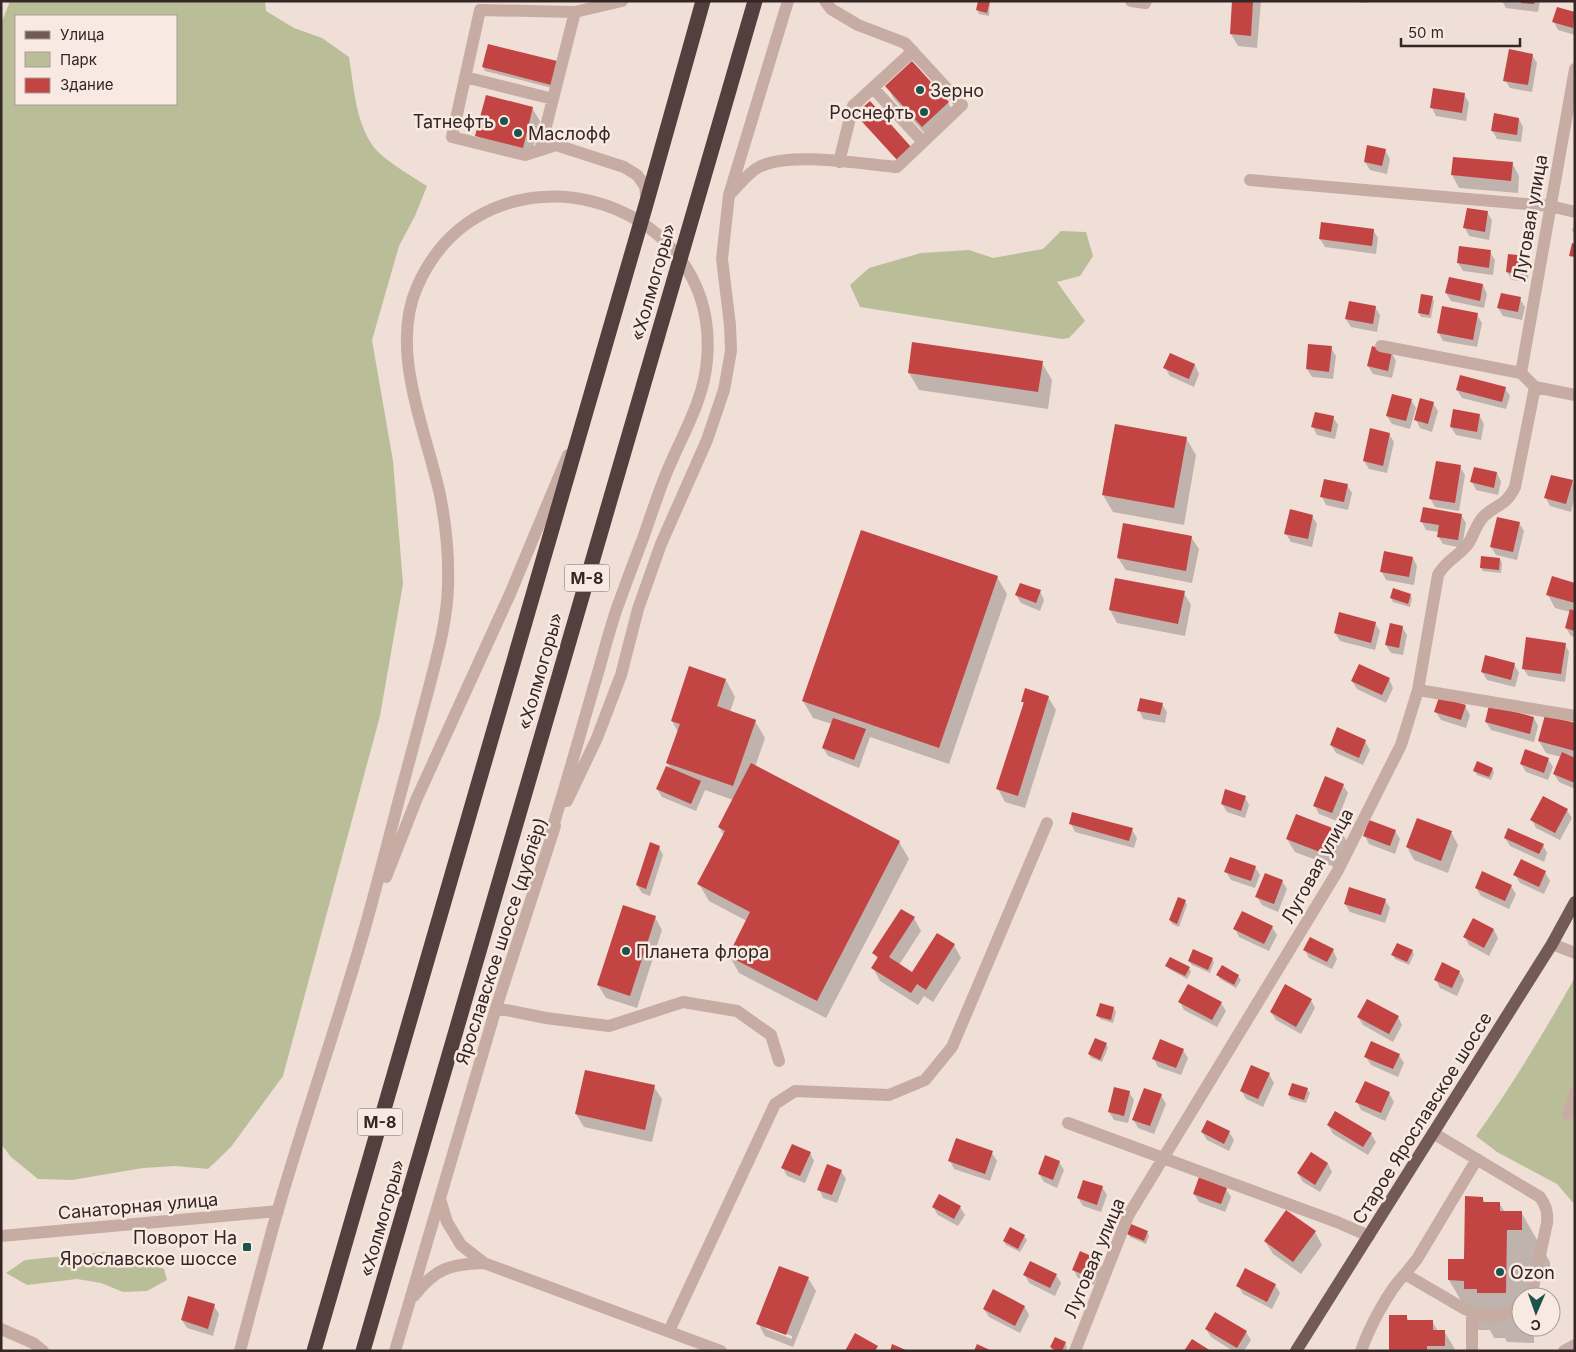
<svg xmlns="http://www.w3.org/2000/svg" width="1576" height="1352" font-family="Inter,sans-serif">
	<rect width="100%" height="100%" fill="#f0dfd7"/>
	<path fill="#babe98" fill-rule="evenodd" d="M10 1H265L266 11 294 28 322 38 349 57C354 87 355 120 373 146 382 159 413 177 427 186L415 216 399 246 372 340 393 461 403 584 380 716 283 1076 231 1147 208 1169 175 1166 143 1168 72 1180 38 1179 11 1157 1 1144V24ZM176 16V104H16V16Z
		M1061 231 1086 232 1093 256 1080 276 1057 282 1085 321 1069 338 1062 339 860 307 850 285 869 268 921 253 969 250 993 258 1043 249Z
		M1574 979H1575V1205L1557 1184 1497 1152 1476 1136C1512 1085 1544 1033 1574 979Z
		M104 1252 128 1255 164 1269 167 1280 147 1291 123 1292 101 1283 77 1279 27 1285 6 1273 25 1260Z"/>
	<path fill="#0003" fill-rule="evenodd" d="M979 1H990L989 16 979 14 977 10Z
		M1234 1H1261L1257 48 1238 46 1231 34Z
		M1338 1H1367V3Z
		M1502 1H1540L1538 12 1506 8Z
		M1575 14V35L1558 30 1554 22Z
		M1532 55 1537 63 1532 92 1510 88 1505 80Z
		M912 63 948 103 956 115 930 139 894 99 887 86Z
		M558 66 552 88 485 71 483 67Z
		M1464 94 1469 103 1466 121 1436 116 1432 108Z
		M532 108 540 121 530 160 484 148 477 135Z
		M1519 119 1523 127 1521 142 1497 139 1492 130Z
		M1385 150 1390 159 1387 174 1370 170 1365 162Z
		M1454 158 1512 163 1519 176 1518 193 1459 188 1452 175Z
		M1487 212 1492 220 1489 240 1469 236 1465 228Z
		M1575 224V235L1572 230Z
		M1373 230 1378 238 1376 254 1325 247 1320 239Z
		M1490 252 1495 260 1493 275 1463 271 1458 263Z
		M1525 258 1530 266 1527 282 1512 280 1507 272Z
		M1483 285 1487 294 1484 308 1451 301 1446 293Z
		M1432 297 1434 301 1431 318 1421 317 1419 313Z
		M1520 299 1525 307 1522 320 1503 316 1498 308Z
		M1375 307 1380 315 1377 332 1351 327 1346 319Z
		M1477 315 1482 323 1477 347 1443 341 1438 332Z
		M1331 348 1336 356 1333 379 1312 377 1307 369Z
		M1392 353 1396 361 1392 378 1373 374 1368 366Z
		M1170 355 1195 365 1199 374 1194 387 1170 376 1165 368Z
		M1042 363 1052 380 1048 409 919 390 909 373Z
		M1505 388 1510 396 1506 409 1462 398 1457 390Z
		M1411 400 1416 408 1410 429 1392 424 1387 416Z
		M1433 403 1438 411 1432 432 1420 428 1416 420Z
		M1454 411 1479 415 1484 424 1481 440 1456 435 1451 427Z
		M1333 417 1338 425 1335 439 1317 435 1313 427Z
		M1389 434 1394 442 1387 473 1369 469 1364 461Z
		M1186 438 1196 455 1184 525 1113 512 1103 495Z
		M1460 467 1465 475 1459 511 1435 507 1430 498Z
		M1497 473 1501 482 1498 495 1476 490 1472 482Z
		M1572 481 1575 487V496L1571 512 1550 506 1546 498Z
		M1347 485 1352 493 1348 510 1326 505 1322 497Z
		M1461 515 1466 523 1462 548 1443 544 1438 536 1439 532 1426 530 1422 522Z
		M1312 516 1317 524 1312 547 1291 542 1286 534Z
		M1519 523 1524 531 1517 560 1496 555 1491 547Z
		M1191 537 1199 549 1192 583 1126 570 1118 558Z
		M1413 558 1417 566 1414 585 1386 580 1382 572Z
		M1500 559 1502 563 1501 573 1483 571 1481 567Z
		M997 577 1007 594 949 764 870 737 859 768 828 756 823 748 832 724 813 718 803 701Z
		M1116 579 1184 593 1191 605 1185 636 1117 623 1110 610Z
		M1575 584V637L1571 636 1566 628 1570 612 1555 608 1548 595Z
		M1040 591 1044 600 1040 611 1021 603 1016 595Z
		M1410 595 1412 598 1410 607 1393 602 1391 598Z
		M1375 623 1380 631 1375 650 1340 641 1335 633Z
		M1402 627 1407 635 1403 655 1391 653 1386 645Z
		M1565 644 1569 652 1565 682 1528 676 1523 668Z
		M1514 664 1519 673 1515 687 1487 680 1482 672Z
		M1389 679 1393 688 1386 703 1357 689 1352 681Z
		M726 680 735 697 730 712 755 721 765 738 755 767 899 842 909 859 826 1018 739 973 729 955 747 921 709 901 699 884 724 836 719 827 733 800 705 790 696 811 662 797 657 789 671 769 667 763 678 732 672 721Z
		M1048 697 1056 710 1025 808 1005 802 998 789 1024 705 1022 701Z
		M1162 704 1167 712 1165 723 1143 719 1139 710Z
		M1465 706 1470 715 1466 728 1441 720 1436 712Z
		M1534 718 1538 726 1534 742 1491 730 1486 722Z
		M1575 724V789L1559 782 1554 774 1561 757 1546 753 1539 741Z
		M1365 741 1370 750 1363 765 1336 753 1331 745Z
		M1548 759 1553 767 1548 780 1526 772 1521 764Z
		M1492 769 1494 772 1491 780 1477 775 1475 771Z
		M1343 785 1348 793 1337 821 1319 814 1315 806Z
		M1245 797 1249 805 1245 818 1227 812 1222 804Z
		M1567 810 1572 818 1560 840 1536 828 1532 820Z
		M1071 824 1132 830 1137 838 1134 848 1075 832Z
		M1395 831 1400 839 1395 854 1369 844 1365 836Z
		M1451 832 1458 845 1448 873 1414 860 1407 847Z
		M1342 833 1349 845 1340 869 1295 852 1287 839Z
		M1505 838 1543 845 1547 853 1544 862 1510 846Z
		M659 847 663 855 650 896 642 893 637 885Z
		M1522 861 1545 872 1550 881 1544 894 1520 883 1515 875Z
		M1255 867 1260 875 1255 888 1231 880 1226 872Z
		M1282 881 1287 889 1278 912 1262 905 1257 897Z
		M1511 886 1516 894 1509 909 1481 896 1476 888Z
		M1385 900 1390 908 1385 923 1350 912 1345 904Z
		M1185 901 1187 905 1179 927 1172 924 1170 920Z
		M655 917 662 930 637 1008 606 998 598 985Z
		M914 918 921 931 899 965 913 973 954 945 961 958 933 1002 924 996 918 1005 880 981 873 968 878 960 874 953Z
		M1272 927 1277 935 1269 951 1239 937 1235 929Z
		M1494 930 1498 938 1489 956 1469 945 1465 937Z
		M1305 950H1333L1337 959 1332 969 1309 958Z
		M1412 951 1414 954 1409 965 1395 959 1393 955Z
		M1212 959 1214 962 1210 973 1192 965 1189 961Z
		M1167 966 1189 968 1191 972 1187 979 1169 969Z
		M1222 967 1238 976 1241 980 1236 988 1220 979 1218 975Z
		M1459 971 1464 980 1457 996 1440 988 1436 980Z
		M1311 1000 1315 1008 1301 1034 1276 1020 1271 1012Z
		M1180 1002 1221 1003 1226 1011 1217 1027 1184 1010Z
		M1114 1008 1116 1012 1113 1023 1100 1019 1098 1016Z
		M1358 1017H1398L1402 1025 1393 1042 1363 1025Z
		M1106 1044 1108 1048 1102 1062 1091 1058 1089 1054Z
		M1183 1050 1188 1058 1181 1075 1158 1067 1154 1059Z
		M1399 1055 1404 1063 1398 1077 1371 1065 1366 1057Z
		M1269 1074 1274 1083 1263 1107 1246 1099 1241 1090Z
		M1366 1082 1389 1093 1394 1102 1385 1121 1361 1110 1357 1102Z
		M654 1087 662 1099 652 1142 584 1127 576 1114Z
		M1307 1089 1310 1093 1306 1103 1291 1099 1289 1095Z
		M1129 1092 1134 1100 1128 1123 1114 1120 1109 1112Z
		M1161 1095 1166 1104 1154 1134 1138 1128 1133 1119Z
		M1328 1125 1371 1134 1376 1142 1368 1155 1333 1134Z
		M1202 1132H1229L1234 1140 1229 1151 1207 1140Z
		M810 1153 814 1161 805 1183 787 1176 783 1168Z
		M992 1153 997 1161 990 1181 954 1169 950 1161Z
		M1311 1154 1328 1164 1332 1172 1320 1192 1303 1182 1298 1174Z
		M1059 1162 1064 1170 1057 1188 1044 1182 1039 1174Z
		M841 1171 846 1179 837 1203 823 1198 819 1189Z
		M1102 1187 1107 1195 1101 1212 1083 1206 1078 1198Z
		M1226 1189 1231 1197 1225 1212 1199 1202 1194 1194Z
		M1482 1198 1485 1203H1499L1505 1212H1521L1550 1262V1280H1535L1534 1297H1521V1327H1534V1343L1507 1342 1505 1338H1494L1490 1330H1478L1449 1280 1465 1261Z
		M933 1207H960L965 1215 958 1226 938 1215Z
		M1147 1232 1149 1236 1146 1244 1130 1237 1128 1234Z
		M1315 1232 1322 1245 1301 1274 1273 1254 1265 1241Z
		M1024 1236 1027 1240 1020 1252 1006 1245 1004 1241Z
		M1097 1260 1102 1268 1094 1285 1078 1278 1073 1269Z
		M1025 1275H1056L1061 1283 1055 1296 1029 1283Z
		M808 1278 816 1291 793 1347 765 1336 758 1323ZM766 1326 792 1336V1339L766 1329Z
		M1275 1285 1280 1293 1272 1309 1243 1294 1238 1286Z
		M214 1306 219 1314 213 1336 187 1328 182 1320Z
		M1025 1307 1029 1315 1020 1333 989 1317 984 1309Z
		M1406 1316 1409 1321H1432L1438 1331H1444L1456 1351H1390Z
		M1206 1329 1246 1332 1251 1340 1244 1351H1233L1211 1337Z
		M1065 1343 1067 1347 1066 1351H1053L1051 1347Z"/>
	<path fill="#c24543" d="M978 1H990L987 13 976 10Z
		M1232 1H1253L1251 36 1230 34Z
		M1521 1H1535L1534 4 1521 3Z
		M1557 7 1575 12 1573 28 1552 22Z
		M488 44 557 61 551 85 482 67Z
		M1509 49 1533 54 1528 85 1503 81Z
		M912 61 949 102 922 127 885 86Z
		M1433 88 1465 93 1462 113 1430 108Z
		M486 95 533 107 523 148 475 136Z
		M870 101 912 148 898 161 855 114Z
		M1494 113 1519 118 1517 135 1491 131Z
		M1367 145 1386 149 1382 166 1364 162Z
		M1453 157 1513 162 1511 181 1451 175Z
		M1467 208 1488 211 1485 232 1463 228Z
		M1321 222 1374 229 1372 246 1319 239Z
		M1572 243 1575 244V257L1569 256Z
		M1459 246 1491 250 1489 268 1457 263Z
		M1508 254 1526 256 1523 275 1506 272Z
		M1449 277 1483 284 1480 301 1445 293Z
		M1501 293 1521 297 1518 312 1497 308Z
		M1421 294 1433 296 1429 315 1418 313Z
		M1349 301 1376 306 1373 324 1345 319Z
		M1442 306 1478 313 1473 340 1437 333Z
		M912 342 1043 361 1038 392 908 373Z
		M1308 344 1332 346 1329 372 1306 369Z
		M1372 346 1392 352 1388 371 1367 366Z
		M1170 353 1195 364 1189 379 1163 368Z
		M1460 375 1506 387 1502 402 1456 390Z
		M1392 394 1412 399 1406 421 1386 416Z
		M1420 398 1434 402 1428 424 1414 420Z
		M1453 409 1480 414 1477 432 1450 427Z
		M1315 412 1334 416 1331 432 1311 427Z
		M1115 424 1187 437 1174 508 1102 495Z
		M1370 428 1390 433 1383 466 1363 461Z
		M1436 461 1461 465 1455 503 1429 499Z
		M1474 467 1497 472 1494 488 1470 482Z
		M1551 475 1573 480 1566 504 1544 498Z
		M1324 479 1348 484 1344 502 1320 497Z
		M1423 507 1462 514 1458 540 1437 537 1439 525 1420 522Z
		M1290 509 1313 515 1308 539 1284 534Z
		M1497 517 1520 522 1513 552 1490 547Z
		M1123 523 1192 536 1186 571 1117 558Z
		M861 530 998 576 939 748 802 701Z
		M1384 551 1413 557 1409 577 1380 572Z
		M1481 556 1500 558 1499 570 1480 568Z
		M1552 576 1575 583V603L1546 595Z
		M1115 578 1185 591 1178 624 1109 610Z
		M1020 583 1041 590 1036 603 1015 595Z
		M1393 588 1411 594 1408 604 1390 598Z
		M1570 609 1575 611V631L1565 628Z
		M1339 612 1376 622 1371 643 1334 633Z
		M1390 623 1403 626 1399 648 1385 645Z
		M1526 637 1566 643 1561 674 1522 669Z
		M1485 655 1515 663 1511 680 1481 672Z
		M1359 664 1390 678 1382 695 1351 681Z
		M689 666 726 679 717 706 756 720 733 786 666 763 680 724 671 721Z
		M1025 688 1049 696 1018 796 996 789 1024 702H1021Z
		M1439 697 1466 705 1461 720 1434 712Z
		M1140 698 1163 703 1160 715 1137 711Z
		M1489 705 1534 717 1530 734 1485 722Z
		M1545 715 1575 723V751L1538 741Z
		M833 718 866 729 854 760 822 748Z
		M1337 727 1366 740 1359 758 1330 745Z
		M1525 749 1549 758 1544 773 1520 764Z
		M1562 752 1575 758V783L1553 774Z
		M1477 761 1493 768 1489 777 1473 771Z
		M751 763 900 841 817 1001 728 956 750 912 697 884 725 831 718 827Z
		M666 766 701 781 691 804 656 789Z
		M1325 776 1344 784 1332 813 1313 806Z
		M1225 789 1246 796 1241 811 1221 804Z
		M1543 796 1568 809 1555 833 1530 820Z
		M1072 812 1133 828 1129 841 1069 824Z
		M1296 814 1343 832 1333 857 1286 839Z
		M1417 818 1452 831 1441 861 1406 847Z
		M1369 820 1396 830 1390 846 1363 836Z
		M1508 828 1544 844 1539 854 1504 838Z
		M650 842 660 846 646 889 636 885Z
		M1230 857 1256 866 1251 881 1224 872Z
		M1521 859 1546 871 1539 887 1513 875Z
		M1482 871 1512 885 1505 901 1475 888Z
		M1265 873 1283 880 1274 904 1255 897Z
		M1349 887 1386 899 1381 915 1344 904Z
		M1178 897 1186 900 1177 924 1169 920Z
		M623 905 656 916 630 996 597 985Z
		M901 909 915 917 889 957 912 972 937 933 955 944 926 990 917 984 911 993 871 968 878 957 872 953Z
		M1242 911 1273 926 1264 944 1233 929Z
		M1473 918 1494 929 1484 948 1463 937Z
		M1310 937 1334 949 1327 962 1303 950Z
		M1397 943 1413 950 1407 962 1391 955Z
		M1193 949 1213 958 1208 970 1188 961Z
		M1170 957 1190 967 1185 976 1165 966Z
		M1442 962 1460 971 1452 988 1434 980Z
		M1222 965 1239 975 1234 985 1216 975Z
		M1188 984 1222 1002 1212 1020 1178 1002Z
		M1285 984 1312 999 1296 1027 1270 1012Z
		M1367 999 1399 1016 1389 1034 1357 1017Z
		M1100 1003 1114 1007 1111 1020 1096 1016Z
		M1095 1038 1107 1043 1100 1060 1088 1054Z
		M1160 1039 1184 1049 1176 1068 1152 1059Z
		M1371 1041 1400 1054 1393 1069 1364 1057Z
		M1251 1065 1270 1073 1258 1099 1240 1091Z
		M585 1070 655 1085 645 1130 575 1114Z
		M1365 1081 1390 1092 1381 1113 1355 1102Z
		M1292 1083 1308 1088 1304 1100 1288 1095Z
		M1114 1087 1130 1091 1124 1116 1108 1112Z
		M1144 1088 1162 1094 1150 1126 1132 1120Z
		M1335 1111 1372 1133 1363 1147 1327 1125Z
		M1207 1120 1230 1131 1224 1144 1201 1132Z
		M956 1138 993 1151 985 1174 948 1161Z
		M792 1144 811 1152 800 1176 781 1168Z
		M1311 1152 1328 1163 1315 1185 1297 1173Z
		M1045 1155 1060 1161 1053 1180 1038 1174Z
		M827 1164 842 1170 832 1195 817 1190Z
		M1199 1177 1227 1188 1221 1204 1193 1194Z
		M1083 1180 1103 1186 1097 1205 1077 1198Z
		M939 1194 961 1206 954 1219 932 1207Z
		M1465 1196 1483 1197V1202H1500V1211H1522V1230H1507L1506 1293H1477V1289H1464V1281L1448 1280V1259H1464Z
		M1286 1210 1316 1231 1293 1262 1264 1241Z
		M1131 1224 1148 1231 1144 1241 1127 1234Z
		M1010 1227 1025 1235 1018 1249 1003 1241Z
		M1080 1251 1098 1259 1090 1277 1072 1270Z
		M1030 1261 1057 1274 1050 1288 1023 1275Z
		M779 1266 809 1277 786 1335 756 1324Z
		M1245 1268 1276 1284 1267 1302 1236 1286Z
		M993 1289 1025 1306 1015 1326 983 1309Z
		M188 1296 215 1304 208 1329 181 1320Z
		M1215 1312 1247 1331 1237 1348 1205 1329Z
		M1389 1315H1407V1320H1433V1330H1445V1346H1427V1351H1389Z
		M855 1333 878 1346 875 1351H845Z
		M1055 1337 1066 1342 1062 1351H1057L1050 1347Z
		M1192 1339 1211 1351H1184Z
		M892 1344 908 1351H890Z
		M977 1344 992 1351H974Z"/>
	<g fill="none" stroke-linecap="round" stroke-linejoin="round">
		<path stroke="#c7aca4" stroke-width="12" d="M622 1 575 12 480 10 452 137 525 155 556 145 624 167 637 175 645 186 647 201
			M1131 1 1145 3 1146 1
			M465 77 553 99
			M873 88 923 142
			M540 150 575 12
			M839 162 853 106 913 51
			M1250 180 1550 206 1575 212
			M731 193C739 185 749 172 759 167 789 151 862 164 897 167L962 105 905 43 858 25 831 9 825 1
			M1381 346 1521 373 1535 387 1575 395
			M1521 373 1575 69
			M1418 690 1575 716
			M567 801 597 738 621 675 638 609 661 544 707 440 724 390 731 351 730 325 722 259 729 195 788 1
			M386 877 417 798 510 594 568 455
			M1552 944 1575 953
			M496 1008 546 1018 609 1026 683 1002 737 1011 771 1035 779 1061
			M1568 1114 1575 1092
			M1068 1123 1337 1222 1369 1236
			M1433 1133 1540 1197C1546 1206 1548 1212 1547 1223L1532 1292 1529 1297
			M1477 1159 1417 1259 1405 1274C1418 1282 1432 1290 1446 1298 1472 1314 1493 1326 1521 1305
			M440 1199 447 1222 461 1245 484 1263 721 1351
			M1 1236 278 1211
			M414 1296C435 1268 451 1264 484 1263
			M1472 1314V1351
			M1 1329 33 1343 43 1351
			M669 1331 775 1104 795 1091 889 1095 925 1080 952 1047 1047 823
			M240 1351C252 1305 264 1259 277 1213 304 1119 337 1026 364 931 376 889 387 846 398 803 408 767 417 731 427 695 436 660 447 623 448 586 449 555 446 525 440 495 426 430 389 351 417 287 485 131 722 191 707 360 704 401 681 437 666 474 657 496 650 519 642 541 633 564 625 586 617 608 608 634 602 660 594 686 580 735 566 784 551 833
			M395 1351 496 1008 555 826
			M1075 1351 1128 1216 1337 872 1401 745 1418 690 1438 575C1445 561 1459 556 1468 544 1474 535 1476 524 1484 516 1497 504 1506 506 1515 487L1535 387
			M1361 1351C1369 1328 1388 1291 1405 1274
			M1564 1351 1575 1345"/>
		<path stroke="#745a57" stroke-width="12" d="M1296 1351 1552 944 1575 902"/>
		<path stroke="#533f3d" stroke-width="15" d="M314 1351 647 201 703 1
			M363 1351 755 1"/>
	</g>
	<g fill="#1d534a" stroke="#f8eae3" stroke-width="2">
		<circle cx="920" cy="90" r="5"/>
		<circle cx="924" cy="112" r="5"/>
		<circle cx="504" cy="121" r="5"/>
		<circle cx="518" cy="133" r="5"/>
		<circle cx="626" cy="951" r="5"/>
		<rect x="242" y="1242" width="10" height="10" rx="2.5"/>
		<circle cx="1500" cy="1272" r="5"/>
	</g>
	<g text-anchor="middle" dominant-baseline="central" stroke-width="5" stroke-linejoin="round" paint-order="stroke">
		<g fill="#f8eae3" stroke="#6e625e" stroke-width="1">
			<rect x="564.5" y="564.5" width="45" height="27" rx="4"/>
			<rect x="357.5" y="1108.5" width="45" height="27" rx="4"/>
		</g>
		<g font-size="16" font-weight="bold" fill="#332725">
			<text x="587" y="578">М-8</text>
			<text x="380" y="1122">М-8</text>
		</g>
		<g font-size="18" fill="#332725" stroke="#f8eae3" text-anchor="start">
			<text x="930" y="90">Зерно</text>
			<text x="914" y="112" text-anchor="end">Роснефть</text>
			<text x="494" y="121" text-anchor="end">Татнефть</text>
			<text x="528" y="133">Маслофф</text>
			<text x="636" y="951">Планета флора</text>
			<text x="237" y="1237" text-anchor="end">Поворот На<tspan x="237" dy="21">Ярославское шоссе</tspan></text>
			<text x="1510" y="1272">Ozon</text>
		</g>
		<g font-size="18" fill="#332725" stroke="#f8eae3">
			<text transform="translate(1530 218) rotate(-80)">Луговая улица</text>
			<text transform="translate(653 282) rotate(-74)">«Холмогоры»</text>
			<text transform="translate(540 671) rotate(-74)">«Холмогоры»</text>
			<text transform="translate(1317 866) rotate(-61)">Луговая улица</text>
			<text transform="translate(501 941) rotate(-72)">Ярославское шоссе (дублёр)</text>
			<text transform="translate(1422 1118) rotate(-58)">Старое Ярославское шоссе</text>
			<text transform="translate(138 1206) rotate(-5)">Санаторная улица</text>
			<text transform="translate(382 1218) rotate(-74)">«Холмогоры»</text>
			<text transform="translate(1094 1258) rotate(-67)">Луговая улица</text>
		</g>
	</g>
	<rect width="1576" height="1352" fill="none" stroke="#332725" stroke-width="5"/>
	<rect x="15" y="15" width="162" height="90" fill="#f8eae3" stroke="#a99c97"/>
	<rect x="25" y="31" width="25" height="8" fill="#745a57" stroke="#a99c97"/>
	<text x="60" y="40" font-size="15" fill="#332725">Улица</text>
	<rect x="25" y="52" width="25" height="15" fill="#babe98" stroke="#a99c97"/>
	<text x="60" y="65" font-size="15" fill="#332725">Парк</text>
	<rect x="25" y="78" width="25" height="15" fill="#c24543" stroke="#a99c97"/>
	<text x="60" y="90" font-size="15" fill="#332725">Здание</text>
	<g transform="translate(1536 1312) rotate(182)"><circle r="24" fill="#f8eae3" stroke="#a99c97"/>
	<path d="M0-4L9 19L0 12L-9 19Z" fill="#1d534a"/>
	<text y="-8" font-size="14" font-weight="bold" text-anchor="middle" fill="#332725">С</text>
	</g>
	<path d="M1401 38v8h119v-8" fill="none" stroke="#332725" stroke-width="2.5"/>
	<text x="1408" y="38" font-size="15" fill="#332725" stroke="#f8eae3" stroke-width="4" paint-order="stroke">50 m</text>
</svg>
